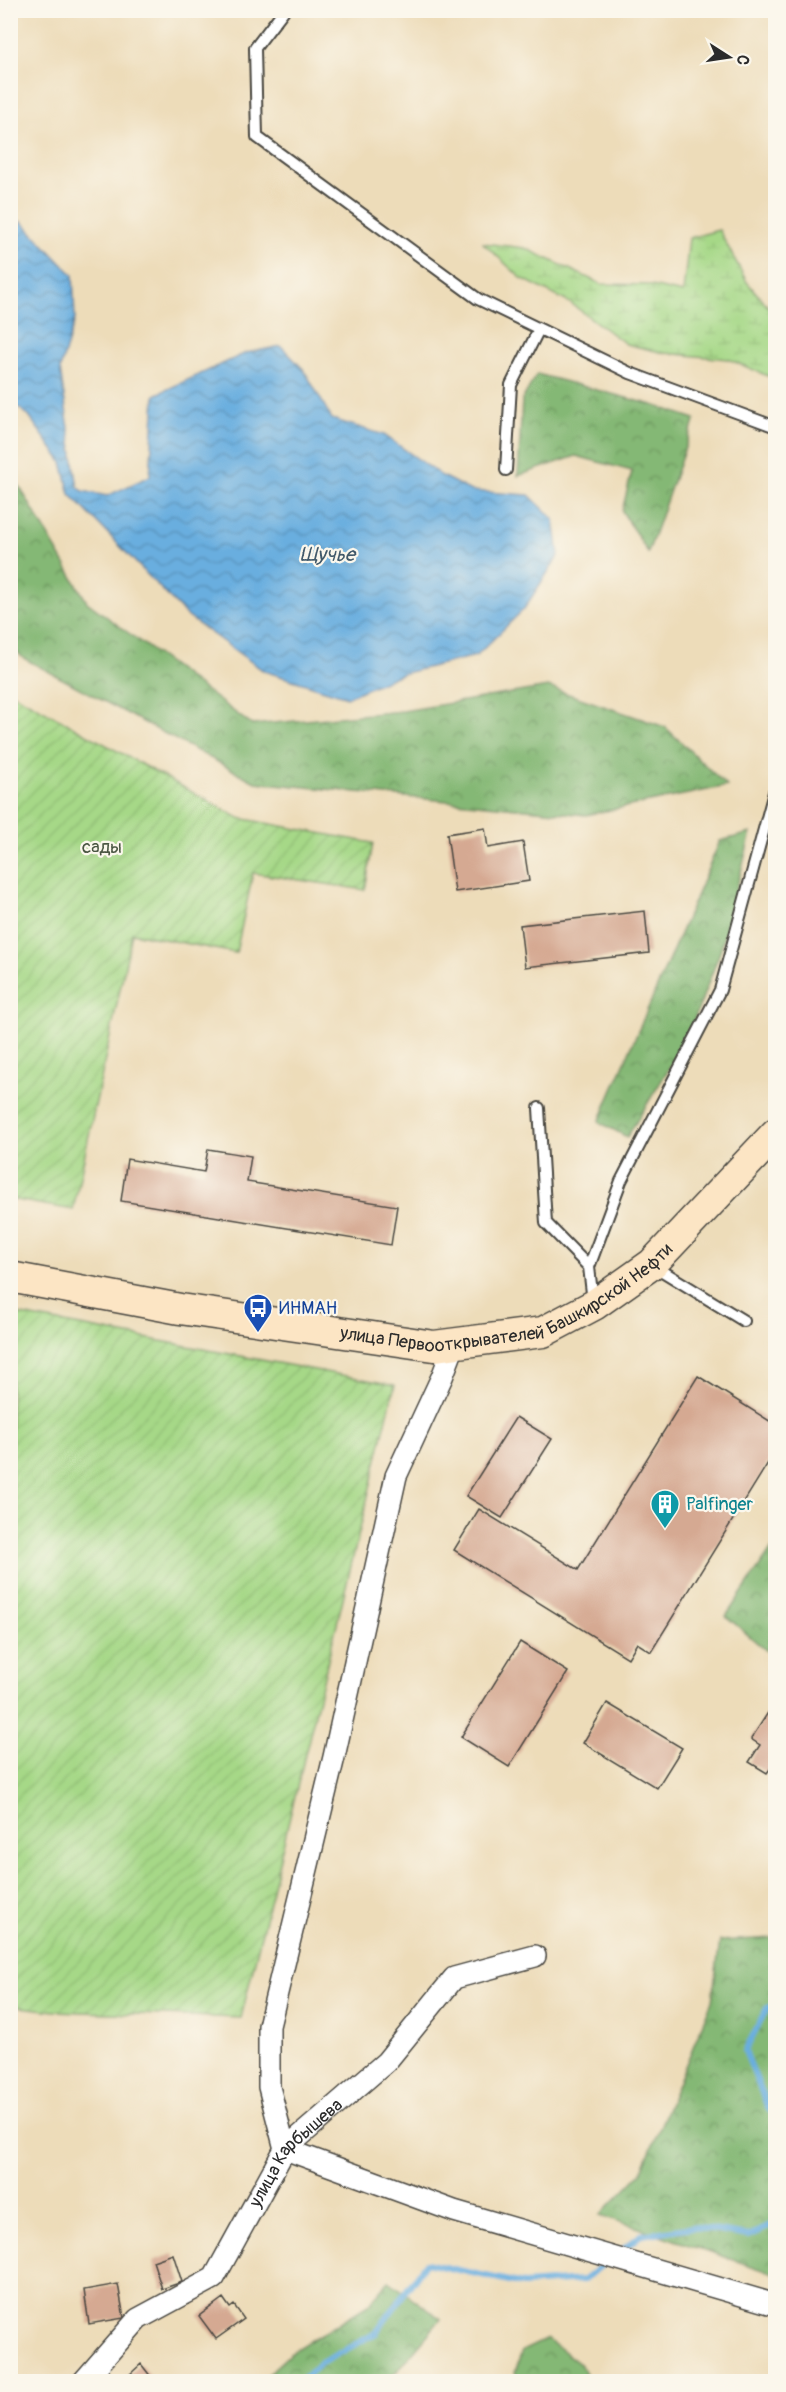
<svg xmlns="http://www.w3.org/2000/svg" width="786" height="2392" font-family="Pangolin,sans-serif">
	<defs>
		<pattern id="forest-crowns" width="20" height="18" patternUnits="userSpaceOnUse" patternTransform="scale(1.5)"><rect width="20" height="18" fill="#84b874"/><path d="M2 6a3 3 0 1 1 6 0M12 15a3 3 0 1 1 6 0" fill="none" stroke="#6c965f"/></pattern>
		<pattern id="wetland-marsh" width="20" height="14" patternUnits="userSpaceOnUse" patternTransform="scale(1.5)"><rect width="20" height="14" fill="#a6d887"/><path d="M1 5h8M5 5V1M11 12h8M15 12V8" fill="none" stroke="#8fba75"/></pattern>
		<pattern id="garden-furrows" width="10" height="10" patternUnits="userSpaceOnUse" patternTransform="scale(1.5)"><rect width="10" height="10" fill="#a6d887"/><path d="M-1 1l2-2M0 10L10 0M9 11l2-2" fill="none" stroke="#8fba75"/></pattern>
		<pattern id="water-waves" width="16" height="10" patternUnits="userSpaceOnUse" patternTransform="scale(1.5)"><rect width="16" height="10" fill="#69aedf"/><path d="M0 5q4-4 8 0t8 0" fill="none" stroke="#578eb5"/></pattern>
	</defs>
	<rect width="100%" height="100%" fill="#fbf7ec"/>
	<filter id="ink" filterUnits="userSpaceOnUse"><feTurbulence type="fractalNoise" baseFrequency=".0167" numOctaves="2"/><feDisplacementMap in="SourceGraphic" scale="12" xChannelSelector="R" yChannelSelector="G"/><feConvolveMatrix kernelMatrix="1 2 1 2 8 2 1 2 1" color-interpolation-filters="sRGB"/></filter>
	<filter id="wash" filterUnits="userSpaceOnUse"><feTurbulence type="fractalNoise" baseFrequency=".008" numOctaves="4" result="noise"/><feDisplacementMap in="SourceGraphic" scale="24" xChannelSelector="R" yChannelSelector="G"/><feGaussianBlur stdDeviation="1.35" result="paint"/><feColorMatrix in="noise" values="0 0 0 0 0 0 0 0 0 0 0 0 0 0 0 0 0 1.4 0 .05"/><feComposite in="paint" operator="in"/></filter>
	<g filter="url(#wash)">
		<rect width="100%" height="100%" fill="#eddcb9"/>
		<path fill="url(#forest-crowns)" stroke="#587250" stroke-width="1.5" d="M537 374 653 405 695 419 648 553 622 511 632 471 576 456 518 476 522 400Z
			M11 472 87 602 252 725 403 711 548 687 665 727 727 786 586 815 255 782 23 658 11 646Z
			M751 833 720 952 687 1039 627 1137 599 1122 720 841Z
			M775 1544 776 1658H775L726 1616Z
			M775 1938H776L775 2274 600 2215 641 2173 712 2001 720 1941Z
			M389 2281 441 2319 397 2371 385 2381H260L292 2352 368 2305Z
			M547 2339 580 2364 589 2381H519L515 2372 522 2351Z"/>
		<path fill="url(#wetland-marsh)" stroke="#688259" stroke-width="1.5" d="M719 230 747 282 775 315V379L728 359 664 353 626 344 570 303 521 278 483 243 525 248 601 284 647 285 683 293 689 238Z"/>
		<path fill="url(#garden-furrows)" stroke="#688259" stroke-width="1.5" d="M10 692 239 818 373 843 365 890 253 873 236 953 132 933 73 1210 11 1199Z
			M11 1313 395 1385 241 2018 55 2011 11 2006Z"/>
		<path fill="url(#water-waves)" stroke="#4a6c85" stroke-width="1.5" d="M11 219 22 222 73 275 75 319 60 369 76 475 78 487 83 491 107 496 150 476 155 395 246 353 281 346 304 370 332 419 384 435 442 476 471 491 529 495 554 519 559 555 524 609 476 656 401 674 347 697 264 671 187 616 70 494 62 462 28 415 11 402Z"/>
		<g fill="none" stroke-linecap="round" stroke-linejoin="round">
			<path stroke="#69aedf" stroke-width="6" d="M776 2005 767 2008 745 2051 768 2108 776 2117
				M618 2253 641 2235 693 2227 749 2236 776 2222
				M299 2382 321 2363 376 2333 426 2263 523 2284 584 2280 607 2261"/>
		</g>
		<g id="blocks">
			<path fill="#d5a992" d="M485 828 488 848 523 842 529 881 455 892 447 834Z
				M645 911 649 953 525 967 520 925Z
				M208 1149 251 1156 247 1182 397 1206 391 1245 121 1201 127 1159 204 1172Z
				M698 1376 776 1425V1450L651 1652 637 1643 628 1658 454 1550 479 1509 578 1570Z
				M516 1417 552 1439 502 1518 466 1496Z
				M520 1642 568 1672 509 1767 461 1737Z
				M607 1703 682 1748 657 1788 583 1743Z
				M769 1711 776 1715V1761L767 1773 749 1762 760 1745 751 1739Z
				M173 2254 182 2282 162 2289 153 2261Z
				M118 2284 124 2318 89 2324 84 2290Z
				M223 2298 230 2308 234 2305 244 2319 216 2339 199 2316Z
				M141 2364 155 2382H134L129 2375Z"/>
		</g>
	</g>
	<g filter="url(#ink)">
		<use href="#blocks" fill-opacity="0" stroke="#484640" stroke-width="1.5"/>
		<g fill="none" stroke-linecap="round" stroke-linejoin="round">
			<g stroke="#484640" stroke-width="14">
				<path id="lane" d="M284 10 255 48 257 137 478 299 630 373 776 427
					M506 470 511 385 539 329
					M539 1108 546 1223 589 1267
					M654 1266 744 1321
					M593 1302 589 1267 621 1181 720 990 776 785"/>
			</g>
			<g stroke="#484640" stroke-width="24">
				<g id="street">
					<path d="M455 1343 442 1377 396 1476 334 1757 269 2026V2087L285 2149 454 2211 776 2305"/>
					<path id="s1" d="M83 2382 138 2319 214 2278 285 2149 386 2062 454 1978 535 1956"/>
				</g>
			</g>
			<g stroke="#484640" stroke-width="33">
				<g id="secondary">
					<path id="s2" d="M10 1277 180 1309 434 1346 543 1332 594 1305 652 1264 776 1133"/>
				</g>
			</g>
			<use href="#lane" stroke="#fff" stroke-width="10"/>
			<use href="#street" stroke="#fff" stroke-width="21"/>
			<use href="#secondary" stroke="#fce5c4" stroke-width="30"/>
		</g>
	</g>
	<defs>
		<g id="bus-pin" transform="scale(1.5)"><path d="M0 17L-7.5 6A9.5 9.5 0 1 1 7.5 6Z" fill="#1a4fb4" stroke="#fbf7ec"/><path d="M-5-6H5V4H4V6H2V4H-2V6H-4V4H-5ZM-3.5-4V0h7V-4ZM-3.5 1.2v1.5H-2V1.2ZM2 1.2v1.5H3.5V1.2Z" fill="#fff"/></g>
		<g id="building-pin" transform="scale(1.5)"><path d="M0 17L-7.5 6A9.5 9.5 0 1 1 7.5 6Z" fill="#0f9aa8" stroke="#fbf7ec"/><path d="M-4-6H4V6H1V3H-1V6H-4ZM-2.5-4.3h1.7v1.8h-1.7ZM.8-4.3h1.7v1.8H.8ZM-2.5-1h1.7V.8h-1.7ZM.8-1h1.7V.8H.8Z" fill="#fff"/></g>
	</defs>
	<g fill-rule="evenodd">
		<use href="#bus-pin" x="258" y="1308"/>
		<use href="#building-pin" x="665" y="1504"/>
	</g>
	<g text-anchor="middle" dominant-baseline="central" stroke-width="4.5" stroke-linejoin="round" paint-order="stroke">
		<g font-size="18" fill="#4a5642" stroke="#fbf7ec">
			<text x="102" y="847">сады</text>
		</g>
		<g font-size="18" fill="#2b2b2b" stroke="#fbf7ec">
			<text stroke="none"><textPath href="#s2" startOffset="514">улица Первооткрывателей Башкирской Нефти</textPath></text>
			<text stroke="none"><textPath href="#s1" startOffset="321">улица Карбышева</textPath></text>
		</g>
		<g font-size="18" fill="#164399" stroke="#fbf7ec" text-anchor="start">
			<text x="279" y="1308">ИНМАН</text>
		</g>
		<g font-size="18" fill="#0d838f" stroke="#fbf7ec" text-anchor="start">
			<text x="686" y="1504">Palfinger</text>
		</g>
		<g font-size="20" font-style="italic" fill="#41596a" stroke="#fbf7ec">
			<text x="327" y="554">Щучье</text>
		</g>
	</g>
	<rect width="786" height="2392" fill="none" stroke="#fbf7ec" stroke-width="36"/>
	<g transform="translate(729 57) rotate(102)" stroke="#fbf7ec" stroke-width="4.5" paint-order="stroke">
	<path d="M0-4.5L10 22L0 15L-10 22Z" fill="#2b2b2b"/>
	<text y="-9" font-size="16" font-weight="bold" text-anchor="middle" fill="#2b2b2b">С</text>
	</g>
</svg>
